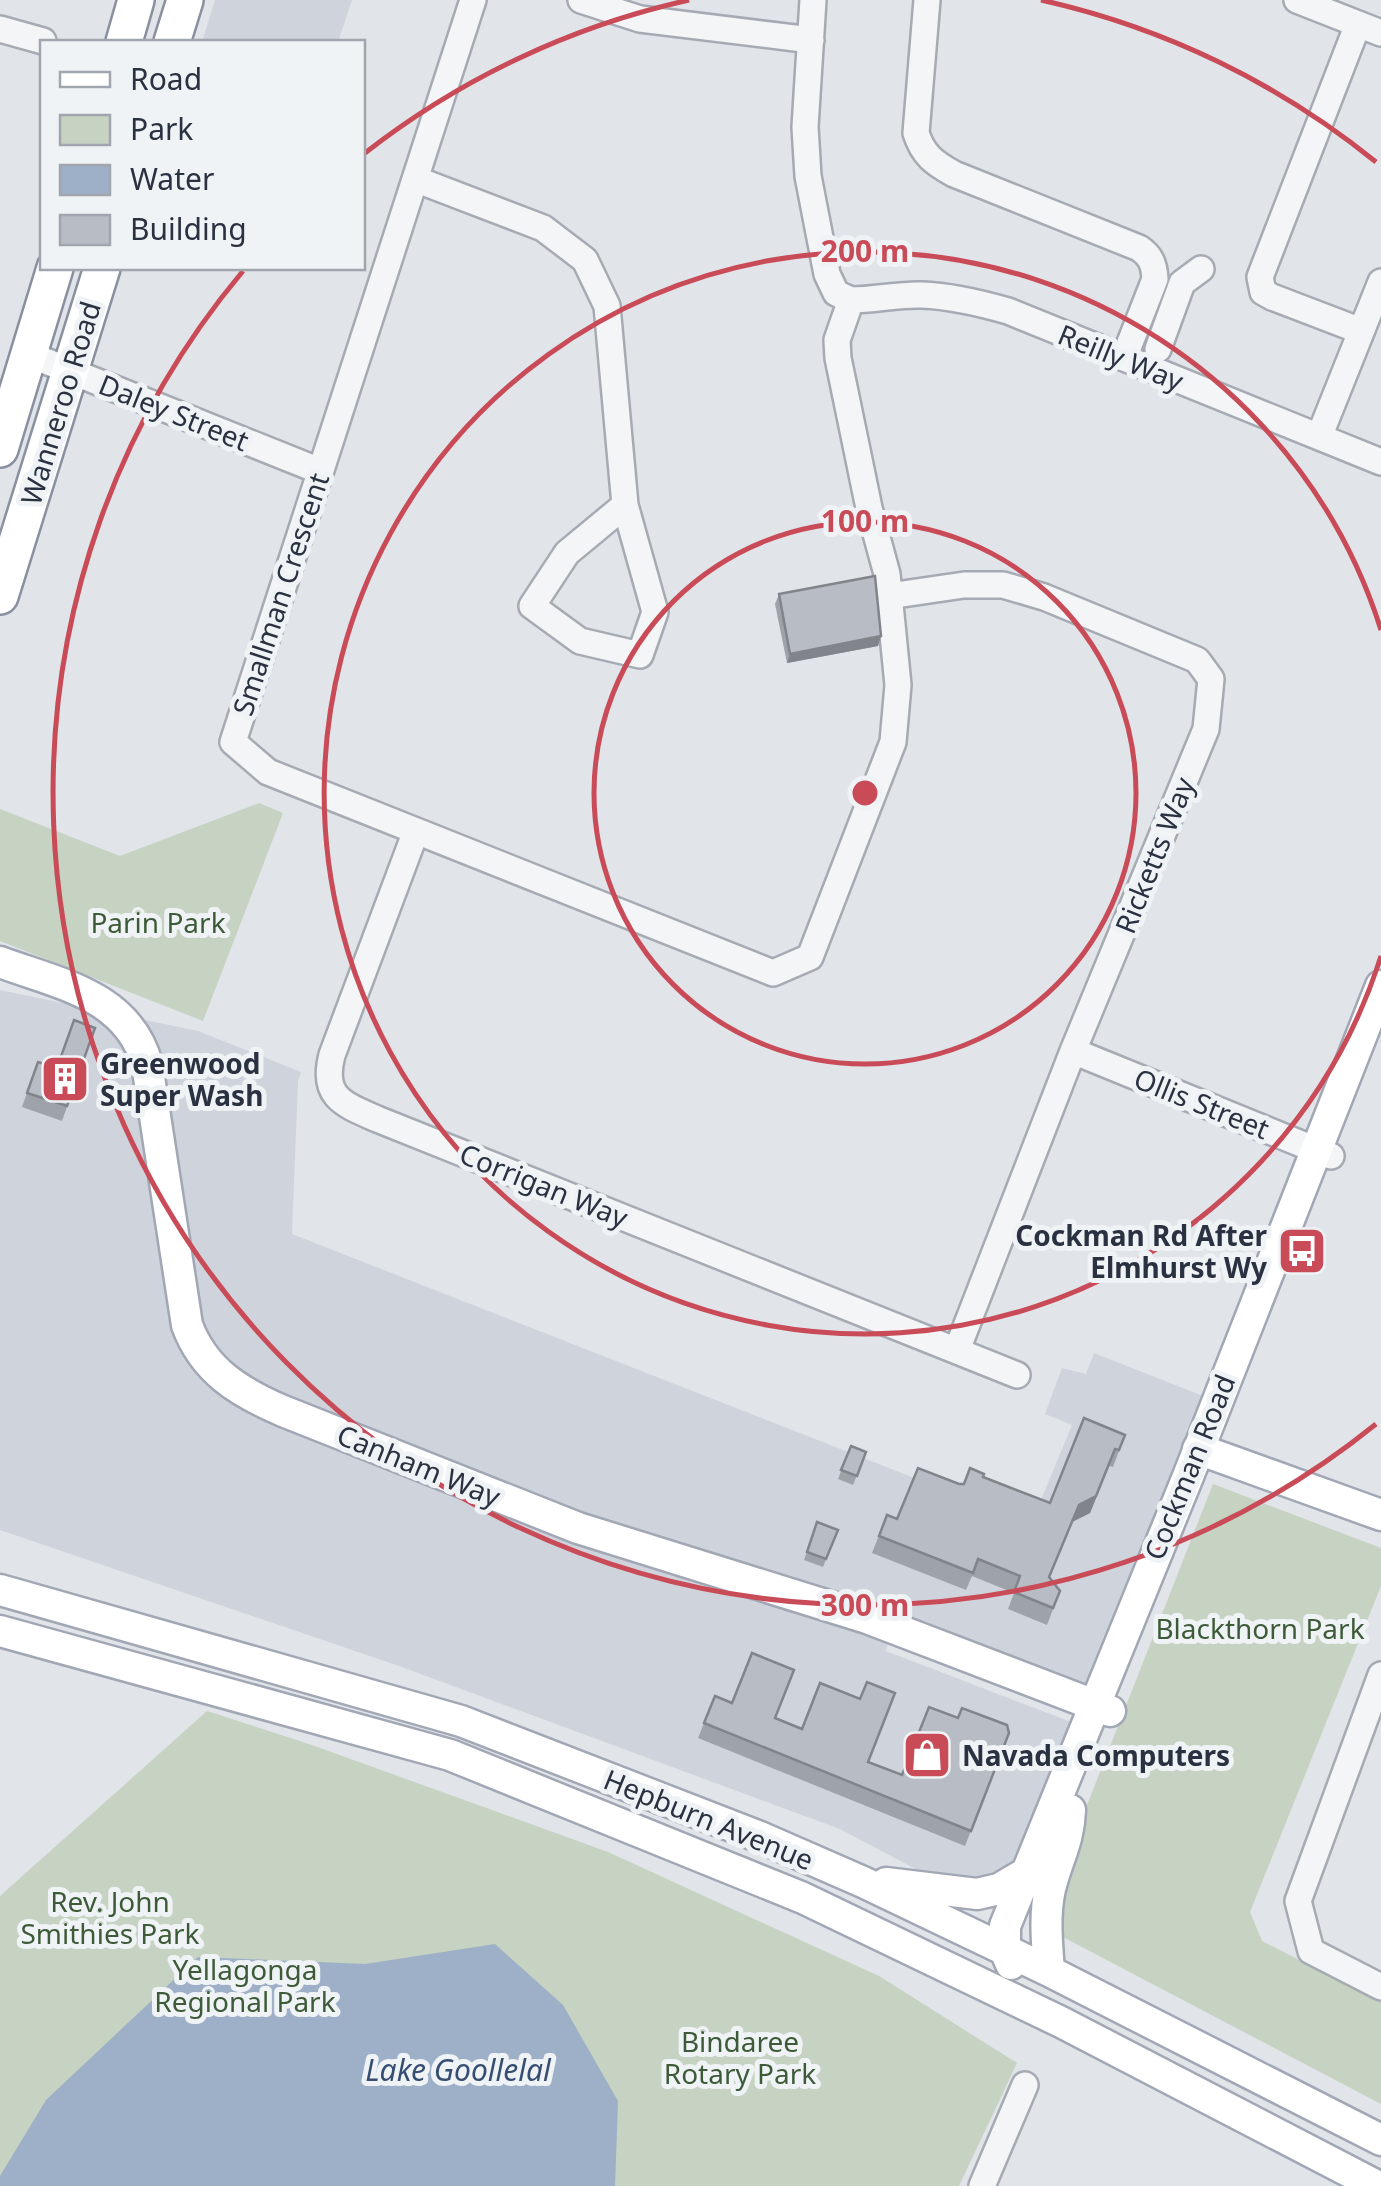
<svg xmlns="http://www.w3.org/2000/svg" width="1381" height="2186" font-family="'Noto Sans',sans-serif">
	<rect width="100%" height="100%" fill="#e1e4e9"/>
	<path fill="#cfd3db" d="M215 0H352L338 42H202Z
		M0 990 198 1031 301 1072 298 1081 292 1234 945 1490 1024 1541 1072 1425 1045 1414 1062 1368 1086 1374 1094 1353 1203 1396 1090 1670 1087 1695 894 1619 886 1651 1071 1722 997 1912 840 1829 399 1666 0 1530Z"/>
	<path fill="#c6d2c2" d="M259 803 283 813 203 1021 0 941V809L120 856Z
		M1213 1484 1381 1548V1586L1250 1912 1262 1941 1381 2002V2104L1040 1925Z
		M207 1711 312 1745 608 1852 879 1976 1017 2063 959 2186H0V1896Z"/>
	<path fill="#9db0c7" d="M495 1944 563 2005 618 2101 615 2186H0V2176L46 2100 198 1957 365 1964Z"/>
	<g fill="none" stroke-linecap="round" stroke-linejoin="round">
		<g stroke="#a6abb3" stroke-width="30">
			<path id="minor" d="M473 0 233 742 268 772 773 973 810 957 893 742 898 685 887 574 869 508 838 358 837 340 851 300 836 293 827 274 808 176 805 127 813 0
				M581 0 640 19 811 40
				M927 0 916 133C923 155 934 163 954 174L1139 248C1151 256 1154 264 1155 279L1124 358
				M1297 0 1381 33
				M1358 24 1260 277 1263 292 1272 297 1361 331
				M0 29 43 41
				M415 179 543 228 585 260 607 306 625 505 655 612 640 655 580 641 532 606 567 553 625 505
				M851 300C875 300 899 294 922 295 952 296 980 303 1008 311L1381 462
				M1158 349 1182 283 1201 269
				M28 354 320 471
				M1319 437 1381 282
				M889 596 964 585H1003L1044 597 1197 660 1211 679 1206 729 1073 1051 957 1350
				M416 831 332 1055C321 1097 343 1104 377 1119L1017 1375
				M1073 1051 1331 1156
				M1381 1675 1298 1901 1311 1951 1381 1987
				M982 2186 1025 2085"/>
		</g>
		<g stroke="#a1a7b4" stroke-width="35">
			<path id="major" d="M0 962C59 984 128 995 147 1064L187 1325C204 1371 239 1392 283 1411L578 1528 867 1618 1110 1711
				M1198 1449 1381 1515
				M0 1590 461 1721 760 1837 863 1882 1049 1971 1381 2140
				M0 1631 450 1755 803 1898 1061 2022 1377 2186
				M886 1883 977 1894 999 1889 1026 1873
				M1011 1964 1005 1950V1926L1189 1474 1381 986
				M1049 1971C1047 1944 1044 1915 1050 1889 1057 1859 1069 1843 1070 1810"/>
		</g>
		<g stroke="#89909f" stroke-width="40">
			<path id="highway" d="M124 42 136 0
				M172 42 185 0
				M0 449 55 268
				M0 596 102 268"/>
		</g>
		<use href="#minor" stroke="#f3f5f7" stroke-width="25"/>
		<use href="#major" stroke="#fff" stroke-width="30"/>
		<use href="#highway" stroke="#fff" stroke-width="35"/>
	</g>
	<path fill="#9ea3a9" d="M779 594 881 636 878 646 787 663 775 604Z
		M95 1028 62 1121 22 1107 38 1062 57 1068Z
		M1125 1435 1113 1467 1109 1466 1090 1513 1072 1522 1050 1577 1060 1591 1047 1625 1008 1609 1014 1593 972 1576 966 1590 872 1553 887 1515 897 1519 959 1484H964L983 1477 1050 1503Z
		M851 1446 866 1452 853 1485 838 1479Z
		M817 1522 838 1530 823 1567 804 1560Z
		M715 1696 775 1718 869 1762 902 1775 958 1718 1009 1733 965 1846 698 1738Z"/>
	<path fill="#81848a" d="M881 636 878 646 787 663 790 654Z
		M1109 1466 1090 1513 1072 1522 1079 1505Z"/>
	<path fill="#b8bdc5" stroke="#81848a" stroke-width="2.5" d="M875 576 881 636 790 654 779 594Z
		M74 1020 95 1028 67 1106 27 1093 38 1062 57 1068Z
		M1084 1418 1125 1435 1119 1450 1115 1449 1096 1496 1079 1505 1049 1577 1060 1591 1053 1608 1014 1592 1020 1576 978 1559 973 1573 879 1536 887 1515 897 1519 918 1468 959 1484H964L970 1468 984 1474 983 1477 1050 1503Z
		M851 1446 866 1452 857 1476 841 1470Z
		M817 1522 838 1530 826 1559 807 1552Z
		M752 1653 794 1670 775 1718 802 1729 820 1683 860 1699 867 1682 895 1693 868 1762 902 1775 929 1707 958 1718 962 1708 1007 1725 1009 1733 971 1831 704 1723 715 1696 732 1703Z"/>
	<g fill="none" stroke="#c94b58" stroke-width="5">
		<circle cx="865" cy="793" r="271"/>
		<path d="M1381 956A541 541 0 1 1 1381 630"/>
		<path d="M1376 1424A812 812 0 0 1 243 271M365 153A812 812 0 0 1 689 0M1041 0A812 812 0 0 1 1376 162"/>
	</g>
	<defs>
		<g id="building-square" transform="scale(2.5)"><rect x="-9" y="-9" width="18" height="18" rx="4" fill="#c94b58" stroke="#f0f3f6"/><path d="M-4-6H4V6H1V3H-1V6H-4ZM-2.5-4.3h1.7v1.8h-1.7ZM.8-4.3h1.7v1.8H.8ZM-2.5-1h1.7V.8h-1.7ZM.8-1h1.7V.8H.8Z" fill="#fff"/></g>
		<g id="bus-square" transform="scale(2.5)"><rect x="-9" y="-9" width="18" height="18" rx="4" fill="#c94b58" stroke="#f0f3f6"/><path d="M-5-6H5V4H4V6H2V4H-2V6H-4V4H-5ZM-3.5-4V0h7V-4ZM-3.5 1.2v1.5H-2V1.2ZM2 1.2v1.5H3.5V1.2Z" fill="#fff"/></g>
		<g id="shop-square" transform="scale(2.5)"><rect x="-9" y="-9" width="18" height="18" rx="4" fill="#c94b58" stroke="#f0f3f6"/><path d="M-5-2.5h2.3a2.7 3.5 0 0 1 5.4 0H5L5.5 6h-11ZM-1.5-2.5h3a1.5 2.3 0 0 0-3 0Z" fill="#fff"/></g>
	</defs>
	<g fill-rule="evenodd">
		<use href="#building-square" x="65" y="1079"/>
		<use href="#bus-square" x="1302" y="1251"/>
		<use href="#shop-square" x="927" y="1755"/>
	</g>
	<g text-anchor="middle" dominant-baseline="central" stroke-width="10" stroke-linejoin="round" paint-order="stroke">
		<g font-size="28" fill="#2a3140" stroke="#f0f3f6">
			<text transform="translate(1121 357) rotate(22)">Reilly Way</text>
			<text transform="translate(60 403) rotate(-73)">Wanneroo Road</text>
			<text transform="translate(174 412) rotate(22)">Daley Street</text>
			<text transform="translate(280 594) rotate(-72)">Smallman Crescent</text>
			<text transform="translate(1154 855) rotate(-68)">Ricketts Way</text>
			<text transform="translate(1202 1103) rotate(22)">Ollis Street</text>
			<text transform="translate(544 1185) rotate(22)">Corrigan Way</text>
			<text transform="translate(419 1465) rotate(22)">Canham Way</text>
			<text transform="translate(1189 1467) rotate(-68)">Cockman Road</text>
			<text transform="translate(709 1819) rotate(22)">Hepburn Avenue</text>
		</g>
		<g font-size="28" fill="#3d5b38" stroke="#f0f3f6">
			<text x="158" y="922">Parin Park</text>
			<text x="1260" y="1628">Blackthorn Park</text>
			<text x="110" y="1901">Rev. John<tspan x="110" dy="32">Smithies Park</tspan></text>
			<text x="245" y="1969">Yellagonga<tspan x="245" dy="32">Regional Park</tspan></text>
			<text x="740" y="2041">Bindaree<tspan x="740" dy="32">Rotary Park</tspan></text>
		</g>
		<g font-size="28" font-weight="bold" fill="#2a3140" stroke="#f0f3f6" text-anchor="start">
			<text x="100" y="1063">Greenwood<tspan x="100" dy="32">Super Wash</tspan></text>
			<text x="1267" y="1235" text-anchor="end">Cockman Rd After<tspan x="1267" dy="32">Elmhurst Wy</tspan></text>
			<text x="962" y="1755">Navada Computers</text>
		</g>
		<g font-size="30" font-style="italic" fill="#364e72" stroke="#f0f3f6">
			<text x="458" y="2069">Lake Goollelal</text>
		</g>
	</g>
	<circle cx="865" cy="793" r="15" fill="#c94b58" stroke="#f0f3f6" stroke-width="5"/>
	<g font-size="30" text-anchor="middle" font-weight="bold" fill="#c94b58" stroke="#f0f3f6" stroke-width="10" stroke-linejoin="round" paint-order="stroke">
		<text x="865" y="262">200 m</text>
		<text x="865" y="532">100 m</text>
		<text x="865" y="1616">300 m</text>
	</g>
	<rect x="40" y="40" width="325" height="230" fill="#f0f3f6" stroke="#a1a5ad" stroke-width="2.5"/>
	<rect x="60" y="72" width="50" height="15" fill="#ffffff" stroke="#a1a5ad" stroke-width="2.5"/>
	<text x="130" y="90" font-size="30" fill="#2a3140">Road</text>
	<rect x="60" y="115" width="50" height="30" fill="#c6d2c2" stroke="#a1a5ad" stroke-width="2.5"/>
	<text x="130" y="140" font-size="30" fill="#2a3140">Park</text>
	<rect x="60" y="165" width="50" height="30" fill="#9db0c7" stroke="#a1a5ad" stroke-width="2.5"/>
	<text x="130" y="190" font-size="30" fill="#2a3140">Water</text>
	<rect x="60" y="215" width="50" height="30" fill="#b8bdc5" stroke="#a1a5ad" stroke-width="2.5"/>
	<text x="130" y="240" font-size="30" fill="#2a3140">Building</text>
</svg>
